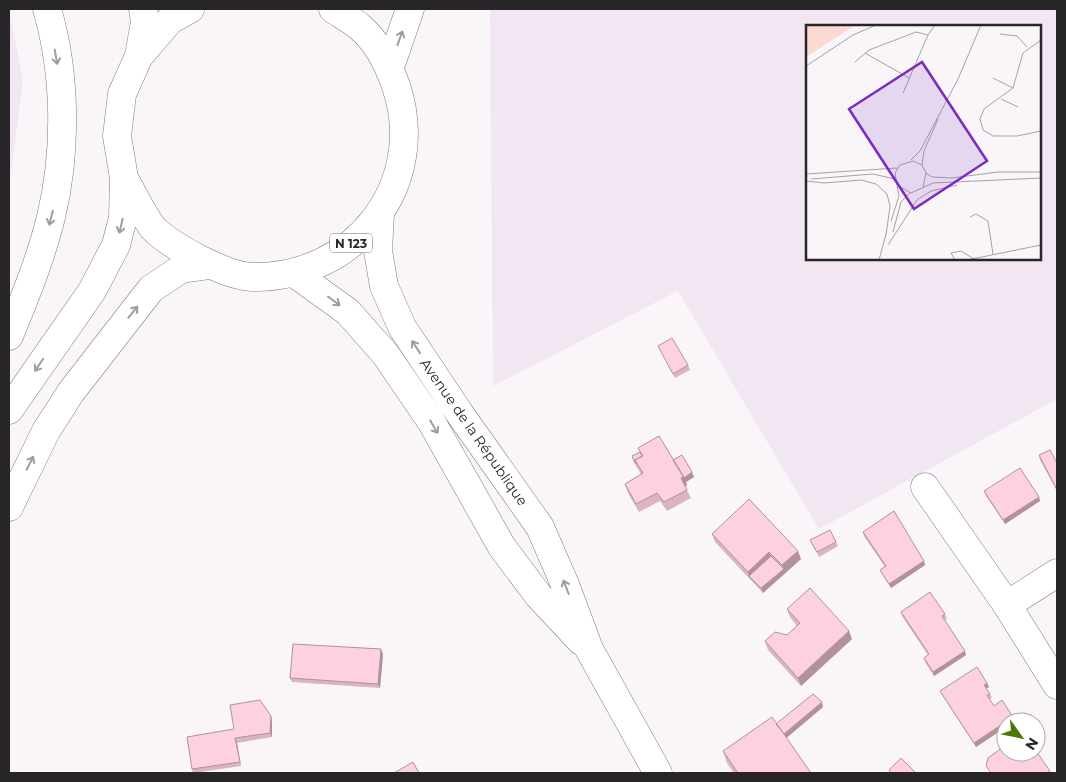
<svg xmlns="http://www.w3.org/2000/svg" width="1066" height="782" font-family="Montserrat,sans-serif">
	<rect width="100%" height="100%" fill="#f9f5f9"/>
	<path fill="#f1e6f1" fill-rule="evenodd" d="M490 9H1057V399L819 529 678 291 493 386ZM807 26H1040V259H807Z
		M9 10 23 81 9 186Z"/>
	<g fill="none" stroke-linecap="round" stroke-linejoin="round">
		<g stroke="#817d81" stroke-width="29">
			<path id="minor" d="M925 487 1007 605 1057 685
				M1007 605 1057 573"/>
		</g>
		<g stroke="#817d81" stroke-width="29">
			<path id="secondary" d="M380 212 378 251 384 286 402 327 460 414 540 527 566 587 589 649 658 773
				M294 273 348 312 386 355 431 421 502 547 538 595 581 641"/>
		</g>
		<g stroke="#817d81" stroke-width="29">
			<path id="primary" d="M139 56 145 22 143 9
				M390 67 410 9
				M124 178C131 190 147 224 157 232 177 249 226 276 252 277 355 279 429 184 396 86 389 66 377 42 361 28 353 21 342 15 333 9
				M9 336C25 297 41 258 51 217 67 151 66 74 47 9
				M9 410 92 291 116 245 123 218 124 178 117 136 122 94 139 56 170 20 190 9
				M9 507 46 431 71 392 151 289 181 269 210 265"/>
		</g>
		<use href="#minor" stroke="#fff" stroke-width="28"/>
		<use href="#secondary" stroke="#fff" stroke-width="28"/>
		<use href="#primary" stroke="#fff" stroke-width="28"/>
	</g>
	<path fill="#dab4bf" d="M658 346 688 365 690 370 675 378Z
		M638 448 673 460 694 477 686 482 687 485 685 486 691 498 667 511 660 501 639 512 628 493 625 484 641 474 633 461 632 456 640 452Z
		M1039 455 1057 463V491L1040 460Z
		M984 491 1039 497 1040 501 1005 524 986 496Z
		M863 532 924 561 925 565 891 588 882 574 880 570 885 567 864 536Z
		M712 534 801 559 763 593 715 542Z
		M810 540 836 542 838 546 819 557Z
		M787 609 852 639 801 686 768 650 765 641 787 635 797 626 790 617Z
		M901 612 945 614 947 619 944 620 966 655 934 676 925 662 924 658 928 655 902 616Z
		M381 649 383 654 380 688 292 682 290 678Z
		M987 683 989 687 986 688 990 694 992 698 989 699 994 706 1015 721 1014 722H1006V727L976 747 942 695 940 691Z
		M823 707 786 738 811 773H734L727 763 723 751 776 724Z
		M271 716 272 721V737L237 743 241 766 193 773 192 769 234 729Z"/>
	<path fill="#b1929b" d="M692 472 694 477 686 482 687 485 684 487 681 478Z
		M1039 497 1040 501 1005 524 1003 520Z
		M798 551 801 559 763 593 761 588 784 569 782 565Z
		M769 552 772 560 749 576 748 572Z
		M924 561 925 565 891 588 889 584Z
		M849 631 852 639 801 686 798 678Z
		M381 649 383 654 380 688 378 684Z
		M965 651 966 655 934 676 933 672Z
		M987 683 989 687 986 689 984 685Z
		M822 702 823 707 784 740 782 735Z
		M271 716 272 721V737L270 733Z
		M1013 717 1015 721 1014 722H1006V727L976 747 974 743Z
		M235 738 237 743 241 766 240 762Z"/>
	<path fill="#fdd1de" stroke="#b1929b" d="M672 338 688 365 673 374 658 346Z
		M659 436 684 477 681 478 687 490 664 502 657 493 636 504 625 484 643 473 635 460 643 456 638 448Z
		M1050 450 1057 463V490L1039 455Z
		M640 452 642 456 635 460 636 464 632 456Z
		M682 455 692 472 684 478 673 460Z
		M1020 468 1039 497 1003 520 984 491Z
		M749 499 798 551 782 565 769 552 748 572 712 534Z
		M894 511 924 561 889 584 880 570 886 566 863 532Z
		M830 530 836 542 817 552 810 540Z
		M771 556 784 569 761 588 749 576Z
		M810 588 849 631 798 678 765 641 775 632 787 635 800 623 787 609Z
		M930 592 945 614 942 616 965 651 933 672 924 658 929 654 901 612Z
		M293 644 381 649 378 684 290 678Z
		M977 667 987 683 984 685 990 694 987 695 994 706 1002 700 1013 717 974 743 940 691Z
		M813 694 822 702 784 734 776 724Z
		M260 700 271 716 270 733 235 738 240 762 192 769 187 737 234 729 230 705Z
		M772 717 811 773H738L723 751Z
		M1006 745V752H1036V751L1050 771 1047 773H991L986 766 988 758Z
		M901 758 916 773H891L889 770Z
		M413 762 419 773H394Z"/>
	<defs><path id="oneway-shaft" d="M-6 0H5M1.5-3L5.5 0L1.5 3" fill="none" stroke-width="1.6" stroke-linecap="round" stroke-linejoin="round" transform="scale(1.25)"/></defs>
	<g stroke="#9e9d9e">
		<use href="#oneway-shaft" transform="translate(400 38) rotate(-70)"/>
		<use href="#oneway-shaft" transform="translate(56 57) rotate(80)"/>
		<use href="#oneway-shaft" transform="translate(51 218) rotate(104)"/>
		<use href="#oneway-shaft" transform="translate(121 226) rotate(103)"/>
		<use href="#oneway-shaft" transform="translate(334 301) rotate(37)"/>
		<use href="#oneway-shaft" transform="translate(133 312) rotate(-51)"/>
		<use href="#oneway-shaft" transform="translate(416 347) rotate(-123)"/>
		<use href="#oneway-shaft" transform="translate(39 365) rotate(124)"/>
		<use href="#oneway-shaft" transform="translate(434 427) rotate(60)"/>
		<use href="#oneway-shaft" transform="translate(30 463) rotate(-63)"/>
		<use href="#oneway-shaft" transform="translate(566 587) rotate(-111)"/>
	</g>
	<g text-anchor="middle" dominant-baseline="central" stroke-width="4" stroke-linejoin="round" paint-order="stroke">
		<rect fill="#fff" stroke="#686668" stroke-width="1" x="330" y="233.5" width="42" height="19" rx="4"/>
		<g font-size="12" font-weight="bold" fill="#272527">
			<text x="351" y="243">N 123</text>
		</g>
		<g font-size="14" fill="#272527" stroke="#fff">
			<text transform="translate(474 432) rotate(55)">Avenue de la République</text>
		</g>
	</g>
	<g transform="translate(806 25)">
		<rect width="235" height="235" fill="#f9f5f9"/>
		<path d="M0 0H50L0 32Z" fill="#fcdad3"/>
		<path fill="none" stroke="#a5a2a5" stroke-width="1" d="M194 9 211 11 221 22M235 15 217 28 207 63 178 84 174 94 177 105 187 111H211L235 106M59 28 103 53M49 37 63 25 110 7 122 10 129 0M0 41 47 10 70 0M187 53 207 63M97 68 122 10M195 74 212 82M105 135 114 126 152 54 175 0M116 140 118 126 132 94M120 148 126 152 146 153 192 147H235M0 149 91 143M5 154 67 149 89 154M0 156 18 158 55 155 70 159 81 169 84 181 80 210M117 162 120 148 116 140 107 136 94 140 89 148 91 160 105 168 127 158 235 153M164 192 170 189 182 196 187 229M85 196 93 171 91 161M87 207 95 177 104 168M82 220 111 175 125 166 151 160M73 235 80 209M149 235 145 228 155 226 168 234M161 235 235 220"/>
		<path fill="#7b2cbf" fill-opacity="0.15" stroke="#7b2cbf" stroke-width="2.5" d="M116 37 181 136 108 184 43 84Z"/>
		<rect width="235" height="235" fill="none" stroke="#272527" stroke-width="2.5"/>
	</g>
	<rect width="1066" height="782" fill="none" stroke="#272527" stroke-width="20"/>
	<g transform="translate(1021 737) rotate(123)"><circle r="24" fill="#ffffff" stroke="#a9a8a9"/>
	<path d="M0-4L9 19L0 12L-9 19Z" fill="#497900"/>
	<text y="-8" font-size="14" font-weight="bold" text-anchor="middle" fill="#272527">N</text>
	</g>
</svg>
